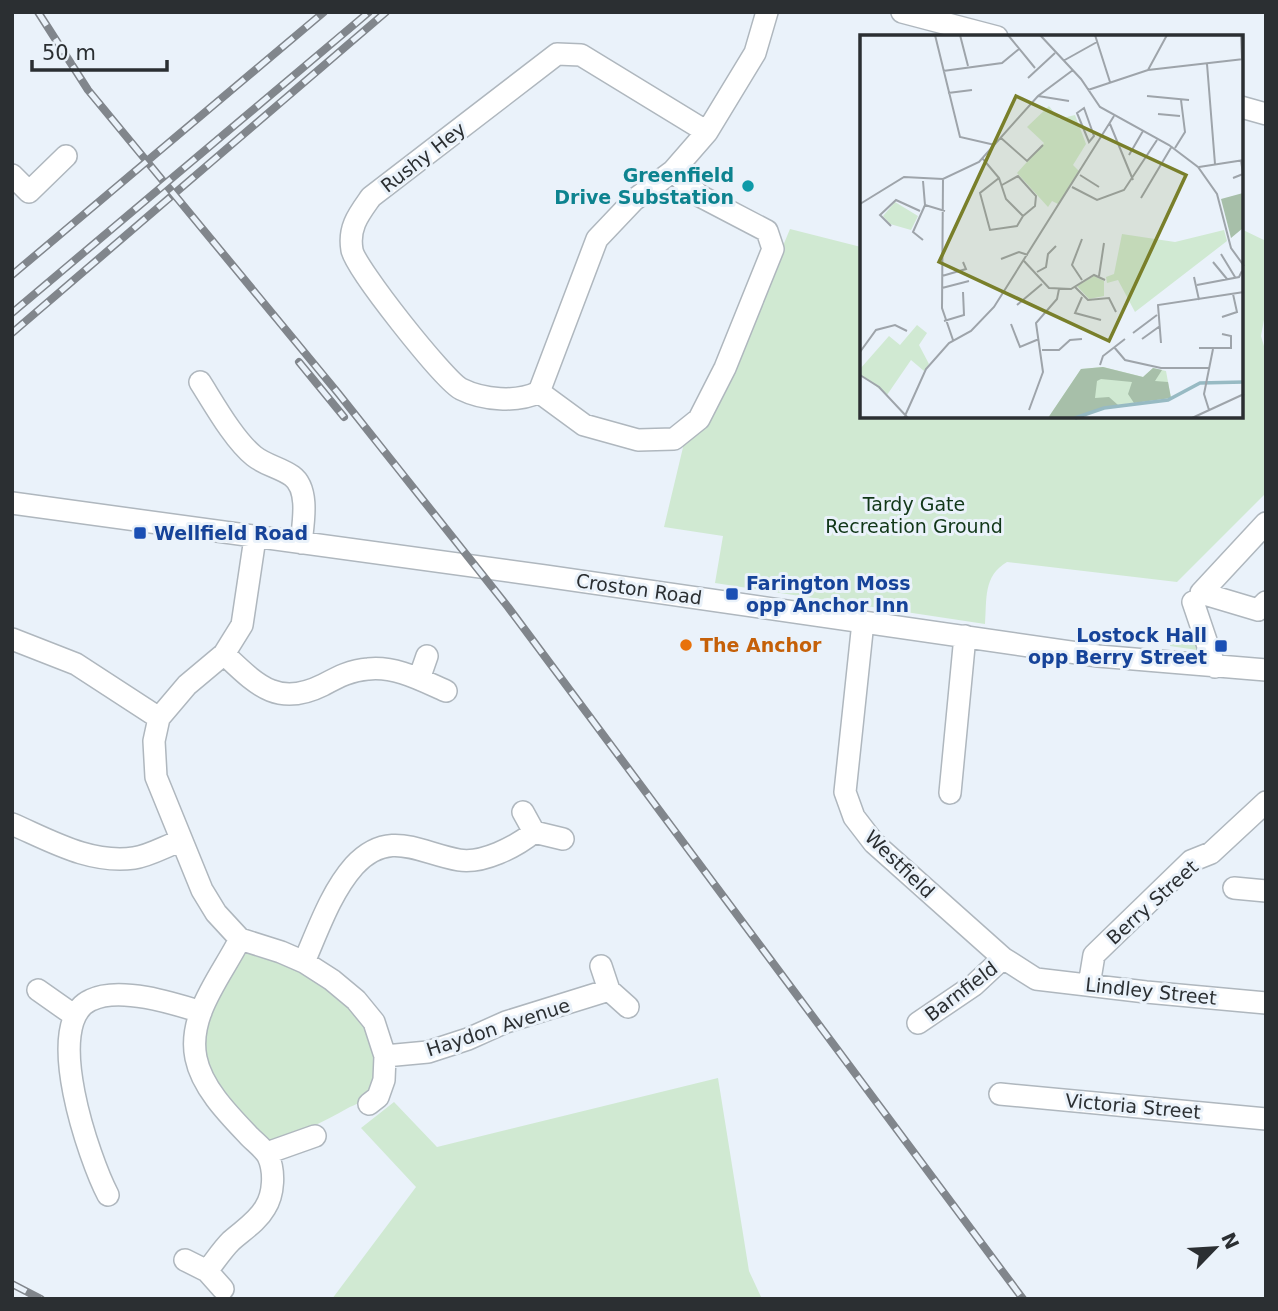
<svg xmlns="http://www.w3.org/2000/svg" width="1278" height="1311" font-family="'DejaVu Sans',sans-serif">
	<rect width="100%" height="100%" fill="#eaf2fa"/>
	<path fill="#d0e9d2" d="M790 229 861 247 862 416H1241V229L1266 241V309L1261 336 1266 353V493L1177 582 1007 562C983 576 987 599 985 624L715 583 723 536 664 527 685 439 748 330Z
		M1183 630 1191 633 1197 650 1170 646C1170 637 1175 632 1183 630Z
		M252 949C300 971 371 994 375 1056 376 1070 376 1085 367 1097 363 1102 354 1105 348 1108 323 1122 298 1134 270 1145L262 1139C253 1127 206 1075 204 1066 198 1036 224 964 252 949Z
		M718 1078 749 1271 762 1299H332L416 1187 361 1128 394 1102 437 1147Z"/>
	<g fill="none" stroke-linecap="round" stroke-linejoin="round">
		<g stroke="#afb7be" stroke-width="24">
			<path id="minor" d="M902 12 997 37
				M1241 107 1266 114
				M12 175 29 192 66 156
				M200 382C214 404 234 440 254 456 265 465 281 468 292 476 310 489 303 524 301 543
				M539 392C517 403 483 400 461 389 444 380 355 268 352 250 348 227 359 214 371 197L557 54 581 55 707 132
				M539 392 584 425 638 440 674 439 699 419 725 368 773 249 767 231 700 196 673 171
				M539 392 597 239 634 200 673 171 707 132 755 53 767 12
				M12 503 545 576 1098 656 1266 670
				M1266 523 1201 593 1258 610 1266 602
				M255 538 242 625 224 654 187 685 159 718 154 741 156 777 202 890 216 913 240 939 281 952 304 962 332 980 356 1000 374 1022 385 1056 384 1080 378 1097 369 1104
				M1193 602 1215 667
				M863 622 845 792 854 817 874 843 1003 958 1036 979 1146 992 1266 1003
				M12 639 76 664 159 718
				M224 654C256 684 277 708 323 685 338 677 351 670 368 669 396 666 421 680 446 691
				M419 679 427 656
				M950 793 965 636
				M523 812 534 832
				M12 824C51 841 90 864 134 858 149 856 166 846 180 841
				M1234 888 1266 891
				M304 962C318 930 331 892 354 866 389 828 419 853 459 860 482 864 516 847 534 832L563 839
				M601 966 609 990 628 1007
				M1089 985 1094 955 1191 861 1211 853 1266 802
				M38 990 75 1016
				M918 1023 974 985 1003 958
				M385 1056 428 1052 468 1039 506 1022 609 990
				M1000 1094 1266 1119
				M267 1153 315 1136
				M108 1195C90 1161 41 1022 91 1000 119 986 173 1003 201 1012
				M185 1260 207 1271 223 1289
				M207 1271C215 1261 222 1250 231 1241 242 1231 257 1222 265 1208 274 1194 275 1171 268 1156 264 1149 256 1143 250 1137 229 1115 202 1088 196 1058 187 1015 222 975 240 939"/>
		</g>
		<use href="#minor" stroke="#fff" stroke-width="21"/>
		<g stroke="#81868c" stroke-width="8">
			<path id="rail" d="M38 12 88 90 338 393 508 607 1023 1299
				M12 275 324 12
				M12 313 369 12
				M12 333 386 12
				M299 362 344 417
				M12 1284 41 1299"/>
		</g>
		<use href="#rail" stroke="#eaf2fa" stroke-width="5" stroke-dasharray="16" stroke-linecap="butt"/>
	</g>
	<circle fill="#0f9aa8" stroke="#eaf2fa" stroke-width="2.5" cx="748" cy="186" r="7"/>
	<g fill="#1a4fb4" stroke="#eaf2fa" stroke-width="2.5">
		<rect x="133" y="526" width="14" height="14" rx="3.5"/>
		<rect x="725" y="587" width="14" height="14" rx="3.5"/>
		<rect x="1214" y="639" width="14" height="14" rx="3.5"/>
	</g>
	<circle fill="#e8710a" stroke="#eaf2fa" stroke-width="2.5" cx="686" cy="645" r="7"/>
	<g text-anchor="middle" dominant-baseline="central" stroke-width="6" stroke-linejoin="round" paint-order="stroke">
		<g font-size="19" fill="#2b2f32" stroke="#eaf2fa">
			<text transform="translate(423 157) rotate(-38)">Rushy Hey</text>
			<text transform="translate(639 589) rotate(8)">Croston Road</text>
			<text transform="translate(900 864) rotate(44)">Westfield</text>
			<text transform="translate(1152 902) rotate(-42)">Berry Street</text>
			<text transform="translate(961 991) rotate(-37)">Barnfield</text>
			<text transform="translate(1151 991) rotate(6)">Lindley Street</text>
			<text transform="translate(498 1027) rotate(-18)">Haydon Avenue</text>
			<text transform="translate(1133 1106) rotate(5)">Victoria Street</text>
		</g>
		<g font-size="19" font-weight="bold" fill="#0d838f" stroke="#eaf2fa" text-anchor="end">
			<text x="734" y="175">Greenfield<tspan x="734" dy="22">Drive Substation</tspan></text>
		</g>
		<g font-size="19" fill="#113718" stroke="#eaf2fa">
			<text x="914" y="504">Tardy Gate<tspan x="914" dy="22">Recreation Ground</tspan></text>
		</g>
		<g font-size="19" font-weight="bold" fill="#164399" stroke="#eaf2fa" text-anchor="start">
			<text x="154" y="533">Wellfield Road</text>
			<text x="746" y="583">Farington Moss<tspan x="746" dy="22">opp Anchor Inn</tspan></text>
			<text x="1207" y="635" text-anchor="end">Lostock Hall<tspan x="1207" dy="22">opp Berry Street</tspan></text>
		</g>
		<g font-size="19" font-weight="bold" fill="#c56008" stroke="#eaf2fa" text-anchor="start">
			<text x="700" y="645">The Anchor</text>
		</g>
	</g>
	<g transform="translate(860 35)">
		<rect width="383" height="383" fill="#eaf2fa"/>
		<path d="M189 71 199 84 215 80 226 109 213 130 220 137 198 169 192 166 188 172 157 138 184 108 167 92ZM35 167 58 181 51 195 30 189 23 181ZM364 195 367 206 275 277 258 245 247 248 246 242 254 239 262 199 315 207ZM234 241 244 246V261L229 264 217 251ZM57 290 67 298 59 310 69 329 64 336 51 325 27 360 0 339V334L29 301 40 310ZM243 332 283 342 293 333 306 336 311 363 243 372 211 383H188L221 334Z" fill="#d0e9d2"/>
		<path d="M383 158V193L371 203 361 164ZM243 332 283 342 293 333 302 335 295 346 308 347 311 363 274 368 268 359 272 347 241 344 237 346 235 363 249 362 258 370 211 383H188L221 334Z" fill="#a7bfa9"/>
		<path fill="none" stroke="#97bac3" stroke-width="3.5" d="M215 383 244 373 308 365 340 348 384 347"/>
		<path fill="none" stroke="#9ea4aa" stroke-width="2" d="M75 0 100 102 135 110M100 0 108 31M148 0 175 33M180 0 221 44 240 72 309 110 338 132 357 159 371 213 384 231M235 0 250 47M381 0 382 24M203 26 237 7M347 29 355 129M288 35 307 0M83 36 142 28 159 14M168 43 195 18M228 55 288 35 384 24M88 58 112 55M178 61 209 66M287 61 329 65M224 73 234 101 229 107 217 78ZM298 79 320 81M250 89 273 145M141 103 167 126 183 110M315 113 325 97 321 65M269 120 283 96M123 124 139 143 146 164 163 181M339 132 384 125M220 140 239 152M139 143 120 158 130 195 157 191 163 181M373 143 383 139 381 125M83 144 82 273 93 305M63 146 65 170 85 176M142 150 158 141 176 161 175 171 163 181M212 152 237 165 264 155 297 105M281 163 312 111M0 169 44 142 83 144 119 127 178 61 213 35M31 191 20 180 36 165 60 176M222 204 212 230 222 245M63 205 53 197 65 170M361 219 375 242M141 224 159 217 168 220M164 226 189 253 211 254 234 240 245 245M353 227 367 244M177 237 186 232 188 219 196 211M82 241 106 234 103 227M239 241 244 208M334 242 339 265M337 250 379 242 382 236M215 252 228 265 249 263 256 277M82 253 109 246M222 262 215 278 241 285M157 270 182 249M362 282 377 277 373 259M84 286 104 280 103 257M151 289 160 312 179 304M273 298 297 280M282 304 300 291M301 308 298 270 384 257M254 312 265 325 301 333H349M339 313H371V301L362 299M182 315H199L210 305 222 304M0 317 16 295 35 290 47 296M240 330 243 321 265 304M0 340 19 352 48 383M169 375 183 337 176 288 197 264 199 254M349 375 344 359 353 314M44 383 66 334 89 308 111 296 134 272 254 81M332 383 384 359"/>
		<path fill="#797f2a" fill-opacity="0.15" stroke="#797f2a" stroke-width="3.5" d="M156 61 326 140 249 306 79 227Z"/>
		<rect width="383" height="383" fill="none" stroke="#2b2f32" stroke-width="3.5"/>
	</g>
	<rect width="1278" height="1311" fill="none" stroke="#2b2f32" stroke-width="28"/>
	<g transform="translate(1215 1248) rotate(65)" stroke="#eaf2fa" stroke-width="5" paint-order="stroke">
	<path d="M0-5L12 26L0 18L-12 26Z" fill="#2b2f32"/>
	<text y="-10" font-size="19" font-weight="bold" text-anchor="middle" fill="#2b2f32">N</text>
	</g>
	<path d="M32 60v10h135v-10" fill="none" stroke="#2b2f32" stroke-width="3.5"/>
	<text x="42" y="60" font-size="21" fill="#2b2f32" stroke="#eaf2fa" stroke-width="5" paint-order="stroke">50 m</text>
</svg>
